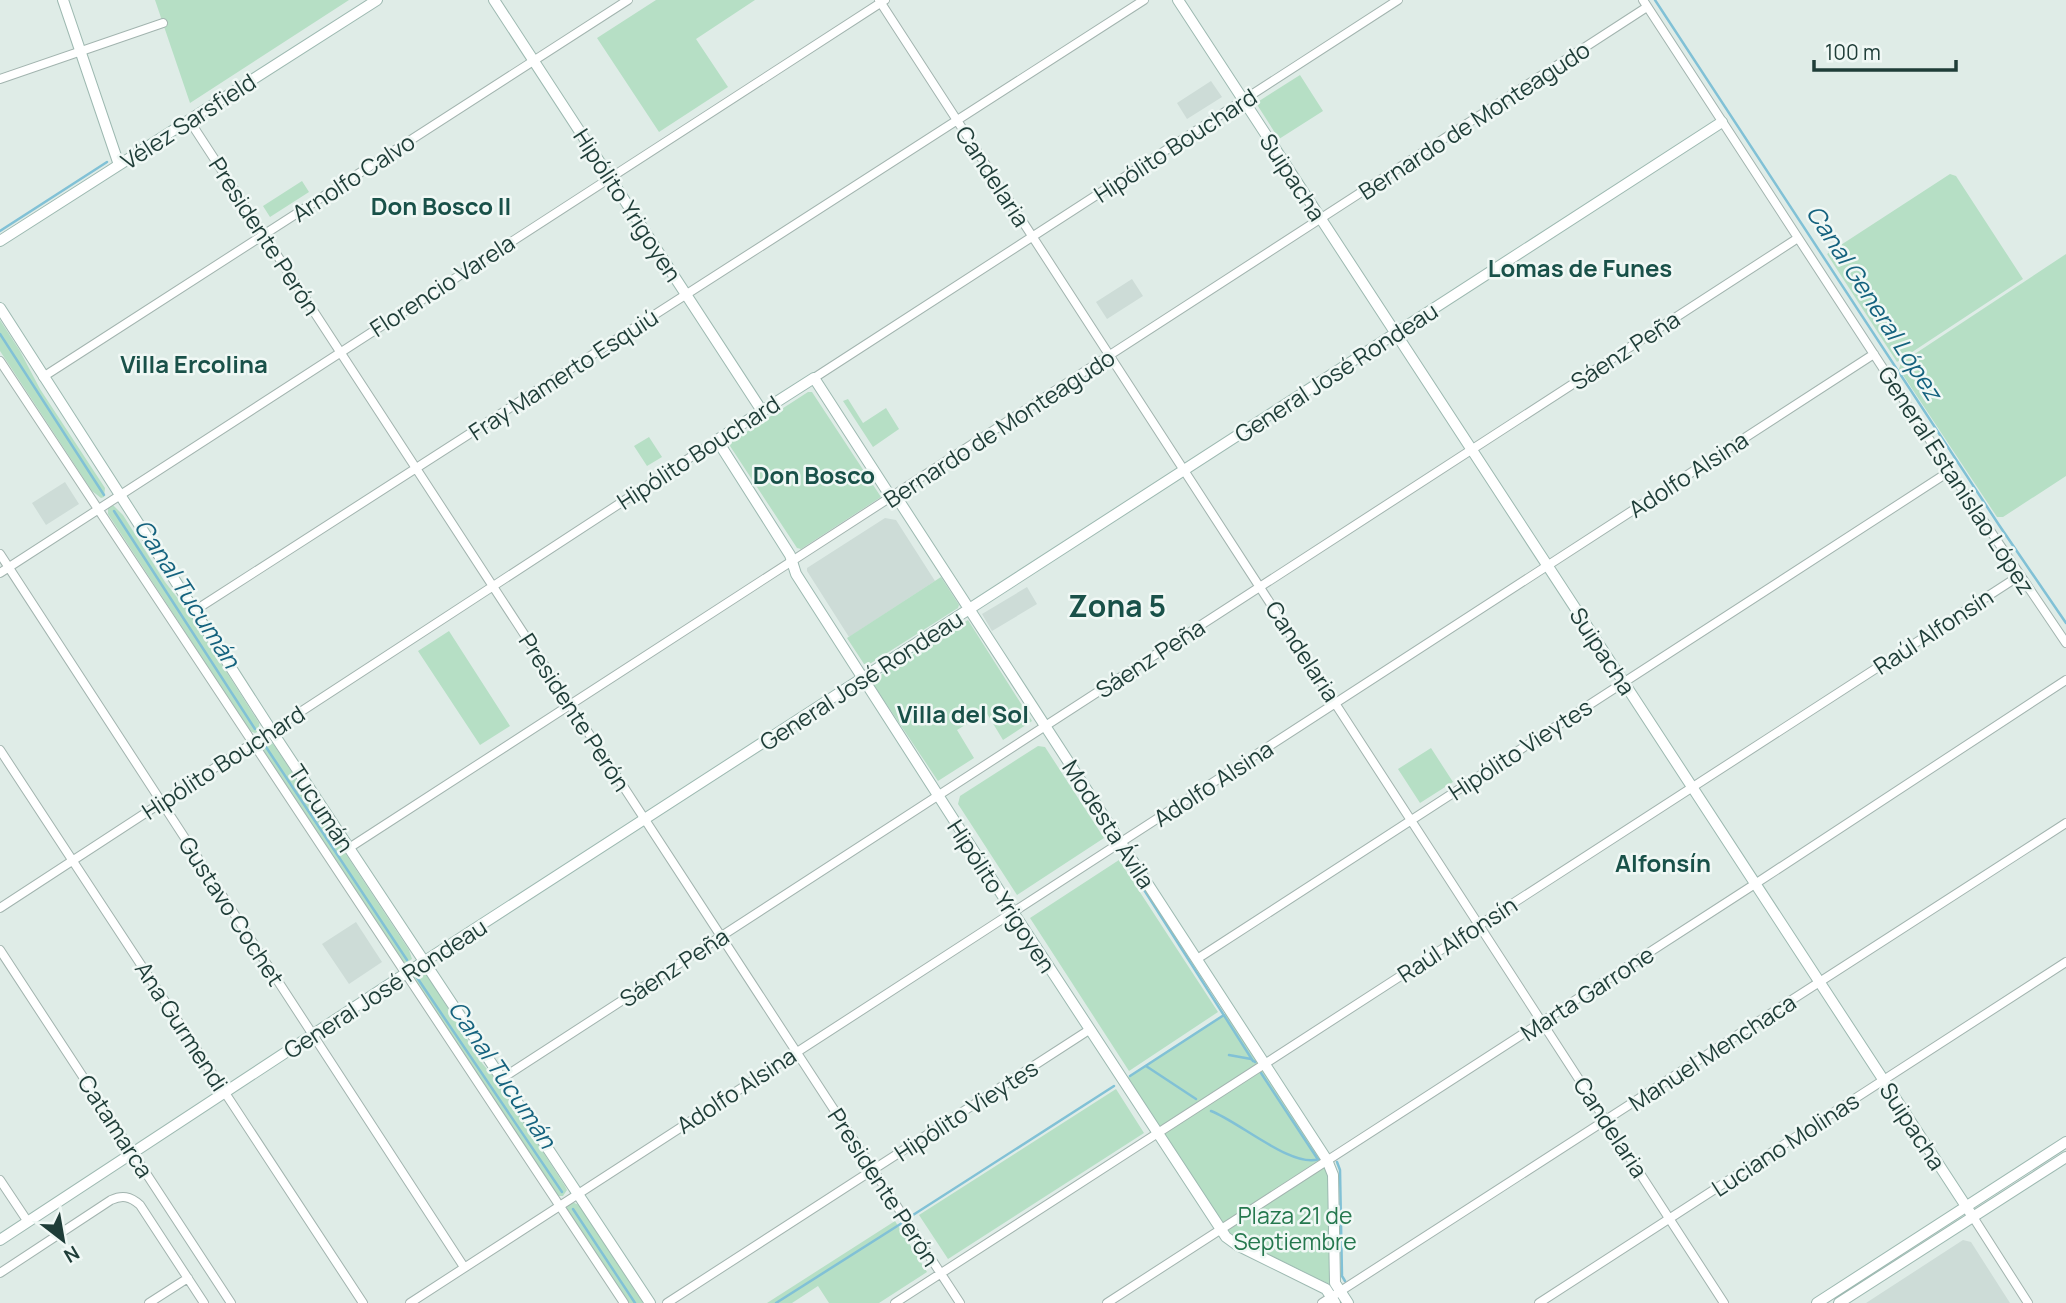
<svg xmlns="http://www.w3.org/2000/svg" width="2066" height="1303" font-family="Manrope,sans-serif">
	<rect width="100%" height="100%" fill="#dfece7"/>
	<path fill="#cddcd7" d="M1211 81 1222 97 1187 119 1177 103Z
		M1132 279 1143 296 1107 319 1096 302Z
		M65 482 79 504 46 525 32 503Z
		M885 518 896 520 935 581 849 637 807 571V568Z
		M1027 587 1037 604 992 631 982 614Z
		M356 922 382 962 349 984 322 944Z
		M1963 1240 1971 1242 2010 1303H1866Z"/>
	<path fill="#b6dfc5" d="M155 0H349L190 103Z
		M656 0H755L696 39 728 87 659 132 597 38Z
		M1300 75 1323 111 1279 139 1256 103Z
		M1950 174 1956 176 2023 279 1897 362 1827 254Z
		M302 181 309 192 270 217 263 206Z
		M2066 254V476L2003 517H1997L1899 369 1901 363Z
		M0 320 20 351 40 389 105 488 104 497 101 498 92 491 0 351Z
		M808 392H812L881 497 801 549 797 548 730 446 731 442Z
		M848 399 863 423 886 408 899 429 873 447 843 401Z
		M649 437 662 457 647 466 634 446Z
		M113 505 123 515 165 582 187 610 259 723V731L255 733 250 731 108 514V507Z
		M941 577 959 605 958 608 868 665 864 664 847 638Z
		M968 620 1032 721 1003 740 986 712 957 730 974 758 938 781 871 681Z
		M449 631 510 726 480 745 418 651Z
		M265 740H269L274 745 409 950 412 959 405 963 402 961 263 752 261 744Z
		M1038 746 1045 747 1104 838 1017 895 958 804 960 796Z
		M1431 748 1453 782 1420 803 1398 769Z
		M1119 860 1218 1012 1129 1071 1030 918Z
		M416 971 426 973 482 1063 497 1081 565 1186 567 1190 563 1196H556L412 978Z
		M1230 1011 1327 1160 1220 1230 1122 1081Z
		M1116 1089 1144 1133 948 1259 919 1215Z
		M1323 1166 1329 1169 1331 1283 1329 1284 1237 1239 1227 1231Z
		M572 1202 579 1205 643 1303H629L566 1211 568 1204Z
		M895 1221 927 1272 879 1303H829L818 1286 792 1303H767Z"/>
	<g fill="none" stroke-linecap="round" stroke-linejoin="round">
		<path stroke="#81c1d6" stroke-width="2.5" d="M1655 0 1999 525 2066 623
			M0 231 107 162
			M0 334 104 495
			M114 511 255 729
			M264 744 407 960
			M1120 852 1253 1061
			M416 976 562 1192
			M1229 1055 1251 1059 1255 1062
			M1146 1066 1196 1099
			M1261 1073 1317 1158
			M1130 1076 1224 1015
			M1211 1111C1238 1121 1293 1169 1319 1159
			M1337 1162 1340 1170 1342 1276 1345 1281
			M573 1209 635 1303
			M913 1215 1114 1086
			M776 1303 902 1223"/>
		<g stroke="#a2b4af" stroke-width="10">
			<path id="street" d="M879 0 1724 1303
				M1643 0 1950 471 2066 643
				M0 79 163 23
				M189 120 960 1303
				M0 361 624 1303
				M43 377 628 0
				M814 378 1398 0
				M0 554 464 1267
				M0 573 885 0
				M194 611 1144 0
				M0 750 363 1303
				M349 848 1647 7
				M0 908 717 440
				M0 950 231 1303
				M1197 959 1950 471
				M501 1079 1798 238
				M0 1180 28 1222
				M1973 1217 2028 1303
				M0 1273 111 1200C122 1195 130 1196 140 1205L204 1303
				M149 1303 188 1278
				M410 1303 1874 354
				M667 1303 1089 1030
				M895 1303 2019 576
				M1107 1303 1755 884 2066 680
				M1322 1303 2066 823
				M1539 1303 2066 962"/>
		</g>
		<g stroke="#9db9b1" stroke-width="12">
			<path id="secondary" d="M63 0 119 165
				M494 0 762 411
				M1178 0 1973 1217
				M0 241 377 0
				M0 308 271 730 650 1303
				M0 1240 405 974 1722 122
				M1335 1303 1326 1289 1237 1245 1226 1237 1013 912 796 574 790 555 717 440 814 378 887 491 901 504 1327 1160 1333 1175 1335 1283 1348 1303
				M1817 1303 2066 1142
				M1839 1303 2066 1157"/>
		</g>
		<use href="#street" stroke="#fff" stroke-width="8"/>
		<use href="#secondary" stroke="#fff" stroke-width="10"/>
	</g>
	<g text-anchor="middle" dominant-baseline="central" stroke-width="5" stroke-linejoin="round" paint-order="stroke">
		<g font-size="23" fill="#1f3d38" stroke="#f0f8f5">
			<text transform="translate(1474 120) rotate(-33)">Bernardo de Monteagudo</text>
			<text transform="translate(188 121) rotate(-33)">Vélez Sarsfield</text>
			<text transform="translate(1175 145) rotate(-33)">Hipólito Bouchard</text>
			<text transform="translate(993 176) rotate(57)">Candelaria</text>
			<text transform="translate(353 177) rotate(-33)">Arnolfo Calvo</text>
			<text transform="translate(1293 177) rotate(57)">Suipacha</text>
			<text transform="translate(628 205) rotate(57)">Hipólito Yrigoyen</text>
			<text transform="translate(265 236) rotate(57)">Presidente Perón</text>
			<text transform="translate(442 285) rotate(-33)">Florencio Varela</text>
			<text transform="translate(1625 350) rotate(-33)">Sáenz Peña</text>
			<text transform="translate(1336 372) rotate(-33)">General José Rondeau</text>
			<text transform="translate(563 374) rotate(-33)">Fray Mamerto Esquiú</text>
			<text transform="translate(999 428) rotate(-33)">Bernardo de Monteagudo</text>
			<text transform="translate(698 452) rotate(-33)">Hipólito Bouchard</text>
			<text transform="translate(1688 474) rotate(-33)">Adolfo Alsina</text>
			<text transform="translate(1957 480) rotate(57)">General Estanislao López</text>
			<text transform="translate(1933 631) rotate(-33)">Raúl Alfonsín</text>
			<text transform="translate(1303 651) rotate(57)">Candelaria</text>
			<text transform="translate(1603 651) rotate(57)">Suipacha</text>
			<text transform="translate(1150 658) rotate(-33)">Sáenz Peña</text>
			<text transform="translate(861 680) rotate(-33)">General José Rondeau</text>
			<text transform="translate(575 712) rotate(57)">Presidente Perón</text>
			<text transform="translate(1520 749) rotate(-33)">Hipólito Vieytes</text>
			<text transform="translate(223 762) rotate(-33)">Hipólito Bouchard</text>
			<text transform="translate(1213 783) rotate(-33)">Adolfo Alsina</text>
			<text transform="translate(322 808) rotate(57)">Tucumán</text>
			<text transform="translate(1109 824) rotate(57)">Modesta Ávila</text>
			<text transform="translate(1002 896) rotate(57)">Hipólito Yrigoyen</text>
			<text transform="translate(232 911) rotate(57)">Gustavo Cochet</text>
			<text transform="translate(1457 939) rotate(-33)">Raúl Alfonsín</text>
			<text transform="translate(674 967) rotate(-33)">Sáenz Peña</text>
			<text transform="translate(385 988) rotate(-33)">General José Rondeau</text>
			<text transform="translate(1587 993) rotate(-33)">Marta Garrone</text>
			<text transform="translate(182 1026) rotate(57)">Ana Gurmendi</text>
			<text transform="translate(1712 1052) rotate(-33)">Manuel Menchaca</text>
			<text transform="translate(736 1090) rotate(-33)">Adolfo Alsina</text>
			<text transform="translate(966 1110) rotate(-33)">Hipólito Vieytes</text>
			<text transform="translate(116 1126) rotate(57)">Catamarca</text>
			<text transform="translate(1913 1126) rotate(57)">Suipacha</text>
			<text transform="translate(1611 1127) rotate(57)">Candelaria</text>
			<text transform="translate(1785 1144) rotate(-33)">Luciano Molinas</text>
			<text transform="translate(884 1187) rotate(57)">Presidente Perón</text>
		</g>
		<g font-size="23" fill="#25784e" stroke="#f0f8f5">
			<text x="1295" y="1215">Plaza 21 de<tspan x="1295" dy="26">Septiembre</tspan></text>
		</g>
		<g font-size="24" font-weight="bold" fill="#195149" stroke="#f0f8f5">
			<text x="441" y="205">Don Bosco II</text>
			<text x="1580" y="267">Lomas de Funes</text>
			<text x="194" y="363">Villa Ercolina</text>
			<text x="814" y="474">Don Bosco</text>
			<text x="963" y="713">Villa del Sol</text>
			<text x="1663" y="862">Alfonsín</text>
		</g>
		<g font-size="24" font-style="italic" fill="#14627e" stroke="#f0f8f5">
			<text transform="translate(1875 302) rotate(57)">Canal General López</text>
			<text transform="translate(188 593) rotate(57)">Canal Tucumán</text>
			<text transform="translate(503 1074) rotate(56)">Canal Tucumán</text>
		</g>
		<g font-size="30" font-weight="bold" fill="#195149" stroke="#f0f8f5">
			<text x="1117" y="605">Zona 5</text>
		</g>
	</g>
	<g transform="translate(63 1240) rotate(149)" stroke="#f0f8f5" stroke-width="5" paint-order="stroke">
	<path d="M0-5L12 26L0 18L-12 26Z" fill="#1f3d38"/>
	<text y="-10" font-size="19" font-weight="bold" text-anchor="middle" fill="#1f3d38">N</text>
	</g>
	<path d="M1814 60v10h142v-10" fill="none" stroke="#1f3d38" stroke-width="3.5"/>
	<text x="1825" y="60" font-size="21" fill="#1f3d38" stroke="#f0f8f5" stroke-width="5" paint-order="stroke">100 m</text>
</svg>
